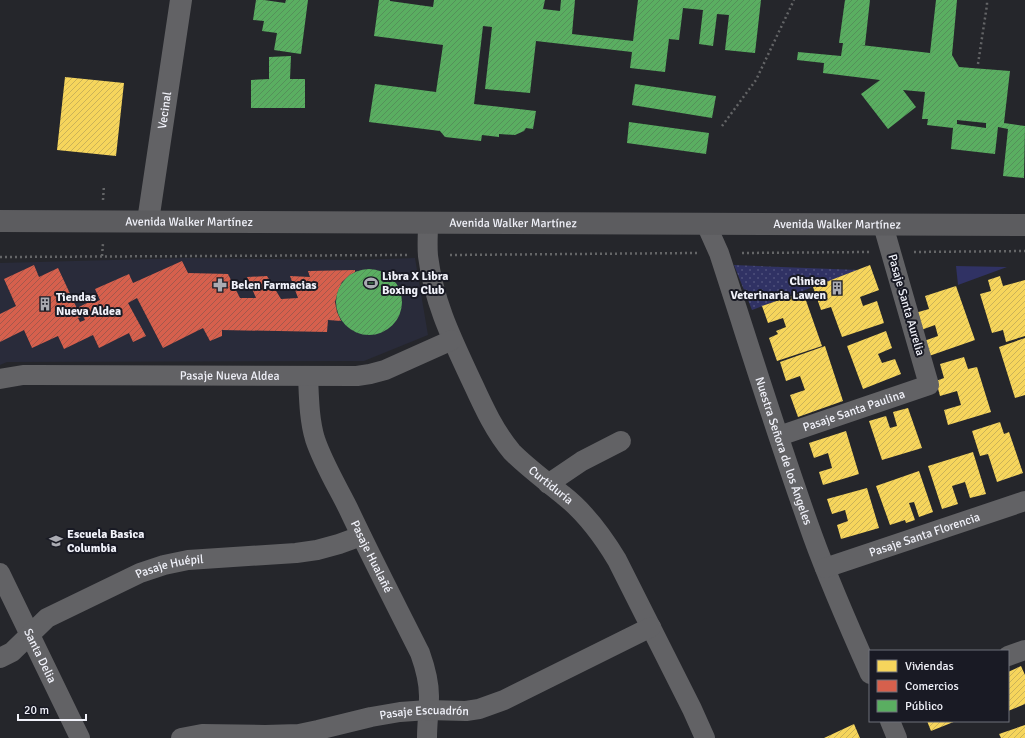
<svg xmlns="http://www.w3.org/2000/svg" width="1025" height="738" font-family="Signika,sans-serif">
	<defs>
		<pattern id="park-dots" width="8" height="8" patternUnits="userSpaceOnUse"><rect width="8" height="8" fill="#303264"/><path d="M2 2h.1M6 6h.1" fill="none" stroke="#4e507b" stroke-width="1.8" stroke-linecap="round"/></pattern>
		<pattern id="homes-hatch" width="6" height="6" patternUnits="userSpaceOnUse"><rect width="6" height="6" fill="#f6d55c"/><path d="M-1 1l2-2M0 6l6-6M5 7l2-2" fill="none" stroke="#cab258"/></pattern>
		<pattern id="shops-hatch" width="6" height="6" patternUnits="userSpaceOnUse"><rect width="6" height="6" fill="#d6604d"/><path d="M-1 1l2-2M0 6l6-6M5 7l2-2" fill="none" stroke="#a4584c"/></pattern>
		<pattern id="public-hatch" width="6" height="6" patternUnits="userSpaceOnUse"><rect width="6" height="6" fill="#5aae61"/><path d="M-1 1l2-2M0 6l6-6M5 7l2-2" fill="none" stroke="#55905a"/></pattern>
	</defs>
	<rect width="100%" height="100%" fill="#25262b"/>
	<path fill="#292b3a" d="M187 258 356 260 415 258 428 335 364 361 7 362 0 365V263Z"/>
	<path fill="#303264" d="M956 266 1007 267 958 285Z"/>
	<path fill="url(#park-dots)" d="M734 265 858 270 752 310Z"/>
	<path fill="url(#homes-hatch)" d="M65 77 124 83 116 156 57 150Z
		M870 265 879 290 860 297 863 306 877 301 884 323 842 337 831 307 821 310 813 287Z
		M1000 276 1003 286 1025 280V336L1006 342 1003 330 992 333 980 294 991 291 988 280Z
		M956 286 975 340 929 356 924 341 938 336 935 325 921 330 915 313 929 309 925 296Z
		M803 292 822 346 777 361 769 338 778 334 776 331 786 327 783 318 768 323 762 306Z
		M886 331 892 348 878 354 882 363 895 359 901 374 863 389 847 346Z
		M1025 338V395L1015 398 999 347Z
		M825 346 843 401 798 417 790 395 805 390 800 376 786 381 780 362Z
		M964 357 968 369 977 367 991 412 948 425 944 410 961 405 957 391 940 396 936 381 944 378 940 364Z
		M908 408 922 448 882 460 869 421 886 416 890 428 897 426 893 412Z
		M1000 422 1004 434 1009 432 1023 473 997 482 988 454 980 456 972 431Z
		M846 431 859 474 823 485 819 472 832 468 828 453 814 458 809 443Z
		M973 452 986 494 970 498 965 482 952 486 958 504 942 509 928 466Z
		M919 471 933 512 919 517 914 502 909 503 915 520 906 523 905 520 890 525 876 486Z
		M867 488 879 528 841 539 837 525 848 521 845 510 832 514 827 499Z
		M1021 666 1025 675V704L1008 711V672Z
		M927 721H956L931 731Z
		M854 724 860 738H824Z
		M1025 725V738H1001L999 734Z"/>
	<path fill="url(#shops-hatch)" d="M182 261 188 273 228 274 240 298H256L247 277 267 276 281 299 298 298 290 276 310 277 308 271 355 270V272L350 275 342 282 338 291 335 302 337 312 341 321 328 320 327 332 222 330V336L210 341 203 328 163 348 137 298 128 303 146 336 133 342 129 333 99 348 93 335 64 349 58 336 32 348 24 330 0 342V314L16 306 4 279 34 265 39 277 58 268 81 317 78 318 80 322 85 320 79 307 91 301 93 303 100 300 95 289 129 274 133 283Z"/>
	<path fill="url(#public-hatch)" fill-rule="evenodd" d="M256 0H264L285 3 286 0H308L301 54 274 50 277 33 262 31 264 21 253 20Z
		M379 0H390V1L433 7 434 0H545L543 9 560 11 561 0H575L572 34 633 41 638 0H761L755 53 725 50 729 15 717 14 713 46 699 44 703 10 683 8 679 40 669 39 665 72 630 68 632 52 536 41 530 93 485 89 492 27 483 26 474 104 536 111 533 129 526 128 524 131 515 135 499 134V137L482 135 481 141 445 137 440 131 369 122 375 84 436 92 443 45 374 36Z
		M845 0H870L865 45H861L930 53 936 0H957L952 55 959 67 1010 71 1004 123 1025 126 1024 178 1003 176 1008 129 998 127 995 154 951 149 953 128 927 125 928 119H922L925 92 903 90 916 107 888 129 861 94 880 80 823 73 824 63 797 60 798 52 841 56 843 43H839ZM957 120 986 123V128L957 124Z
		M291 56 290 79H305V108H251V80L269 79V57Z
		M635 84 716 96 712 118 632 105Z
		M629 122 709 133 706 154 627 143Z
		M336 302a33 33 0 1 1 66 0a33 33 0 1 1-66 0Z"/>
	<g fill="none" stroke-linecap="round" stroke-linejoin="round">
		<path stroke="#646567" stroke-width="2.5" stroke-dasharray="2 3" stroke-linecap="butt" d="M978 64 987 5V0
			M722 126 756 80 794 0
			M103 200 104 185
			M914 252 1025 251
			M742 253 869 252
			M450 255 697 253
			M102 256 103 243
			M0 257 407 255"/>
		<g stroke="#626265" stroke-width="20">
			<path id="s1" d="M428 223C428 234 427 245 428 256 434 304 453 341 473 384 484 408 495 432 512 452 528 468 546 481 563 495 586 513 602 535 617 560L692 709 705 738"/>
			<path id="s2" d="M706 224 719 253C750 348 779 443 813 537 830 584 850 629 870 674"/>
			<path id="s3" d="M308 376C309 397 309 419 315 439 323 463 337 486 348 508 371 557 396 605 420 653 425 667 429 681 429 696 429 710 427 724 427 738"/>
			<path id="s4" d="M0 379 23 375H36L357 376 370 374 385 370 452 340"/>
			<path id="s5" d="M779 436 929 385 883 225"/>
			<path d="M548 484 582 461 621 441"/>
			<path id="s6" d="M825 568 1025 501"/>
			<path id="s7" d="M0 573 80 738"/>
			<path d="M1008 656 1025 650"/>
			<path id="s8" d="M0 658 12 652 47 618 140 573 164 565 188 560 296 553 317 550 339 544 361 536"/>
			<path d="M890 721 897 738"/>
			<path id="s9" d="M181 738 202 734 265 735 299 734 318 730 371 717 400 712 428 710 466 711 479 709 504 700 651 627"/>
		</g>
		<path stroke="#626265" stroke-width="22" id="s10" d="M148 221 181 0"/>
		<path stroke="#5c5c5f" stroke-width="22" id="s11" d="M0 221 1025 225"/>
	</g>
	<defs>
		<g id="stadium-bare" transform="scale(1.08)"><path d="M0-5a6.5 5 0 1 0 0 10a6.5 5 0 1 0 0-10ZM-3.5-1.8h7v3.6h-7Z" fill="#aaabb2" stroke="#191a24" stroke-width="2.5" paint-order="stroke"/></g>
		<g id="pharmacy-bare" transform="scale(1.08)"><path d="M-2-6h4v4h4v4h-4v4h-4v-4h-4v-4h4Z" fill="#aaabb2" stroke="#191a24" stroke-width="2.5" paint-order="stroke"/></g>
		<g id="building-bare" transform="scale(1.08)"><path d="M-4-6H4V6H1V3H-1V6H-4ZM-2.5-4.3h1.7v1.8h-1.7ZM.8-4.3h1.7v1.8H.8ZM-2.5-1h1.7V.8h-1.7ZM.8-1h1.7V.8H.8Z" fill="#aaabb2" stroke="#191a24" stroke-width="2.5" paint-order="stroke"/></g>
		<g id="school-bare" transform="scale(1.08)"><path d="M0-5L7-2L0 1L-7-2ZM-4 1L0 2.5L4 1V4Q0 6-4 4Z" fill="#aaabb2" stroke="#191a24" stroke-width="2.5" paint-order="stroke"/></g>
	</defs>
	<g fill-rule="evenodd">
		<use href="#stadium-bare" x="371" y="283"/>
		<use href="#pharmacy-bare" x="220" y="285"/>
		<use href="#building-bare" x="837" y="288"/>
		<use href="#building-bare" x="45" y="304"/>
		<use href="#school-bare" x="56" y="541"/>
	</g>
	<g text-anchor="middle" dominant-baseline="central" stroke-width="4" stroke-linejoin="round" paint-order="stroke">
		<g font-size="12" fill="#f1f2fa" stroke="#191a24">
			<text stroke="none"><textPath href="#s10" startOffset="112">Vecinal</textPath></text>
			<text stroke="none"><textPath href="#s11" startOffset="189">Avenida Walker Martínez</textPath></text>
			<text stroke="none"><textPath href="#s11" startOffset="513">Avenida Walker Martínez</textPath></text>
			<text stroke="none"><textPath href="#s11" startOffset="837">Avenida Walker Martínez</textPath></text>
			<text transform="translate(906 305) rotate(74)">Pasaje Santa Aurelia</text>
			<text stroke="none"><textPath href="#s4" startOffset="230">Pasaje Nueva Aldea</textPath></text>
			<text stroke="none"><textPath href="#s5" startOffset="79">Pasaje Santa Paulina</textPath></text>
			<text stroke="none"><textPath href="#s2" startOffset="240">Nuestra Señora de los Ángeles</textPath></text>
			<text stroke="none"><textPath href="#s1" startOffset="299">Curtiduría</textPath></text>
			<text stroke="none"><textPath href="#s6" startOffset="105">Pasaje Santa Florencia</textPath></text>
			<text stroke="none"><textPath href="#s3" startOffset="194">Pasaje Hualañé</textPath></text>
			<text stroke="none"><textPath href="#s8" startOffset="196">Pasaje Huépil</textPath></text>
			<text stroke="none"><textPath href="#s7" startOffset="92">Santa Delia</textPath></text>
			<text stroke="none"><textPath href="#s9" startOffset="246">Pasaje Escuadrón</textPath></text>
		</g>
		<g font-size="12" font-weight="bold" fill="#f1f2fa" stroke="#191a24" text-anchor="start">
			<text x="382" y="276">Libra X Libra<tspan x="382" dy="14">Boxing Club</tspan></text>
			<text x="826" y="281" text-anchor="end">Clinica<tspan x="826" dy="14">Veterinaria Lawen</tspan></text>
			<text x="231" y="285">Belen Farmacias</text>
			<text x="56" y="297">Tiendas<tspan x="56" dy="14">Nueva Aldea</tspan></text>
			<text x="67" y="534">Escuela Basica<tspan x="67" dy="14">Columbia</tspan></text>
		</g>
	</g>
	<rect x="869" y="650" width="140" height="72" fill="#191a24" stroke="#6f707a"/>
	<rect x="877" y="660" width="20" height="12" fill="#f6d55c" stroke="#6f707a"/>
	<text x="905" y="670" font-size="12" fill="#f1f2fa">Viviendas</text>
	<rect x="877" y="680" width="20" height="12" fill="#d6604d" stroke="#6f707a"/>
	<text x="905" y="690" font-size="12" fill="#f1f2fa">Comercios</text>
	<rect x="877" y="700" width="20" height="12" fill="#5aae61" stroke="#6f707a"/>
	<text x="905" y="710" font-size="12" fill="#f1f2fa">Público</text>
	<path d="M18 714v6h68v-6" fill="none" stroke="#f1f2fa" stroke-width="2"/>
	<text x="24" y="714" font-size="12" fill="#f1f2fa" stroke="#191a24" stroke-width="3" paint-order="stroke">20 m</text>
</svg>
